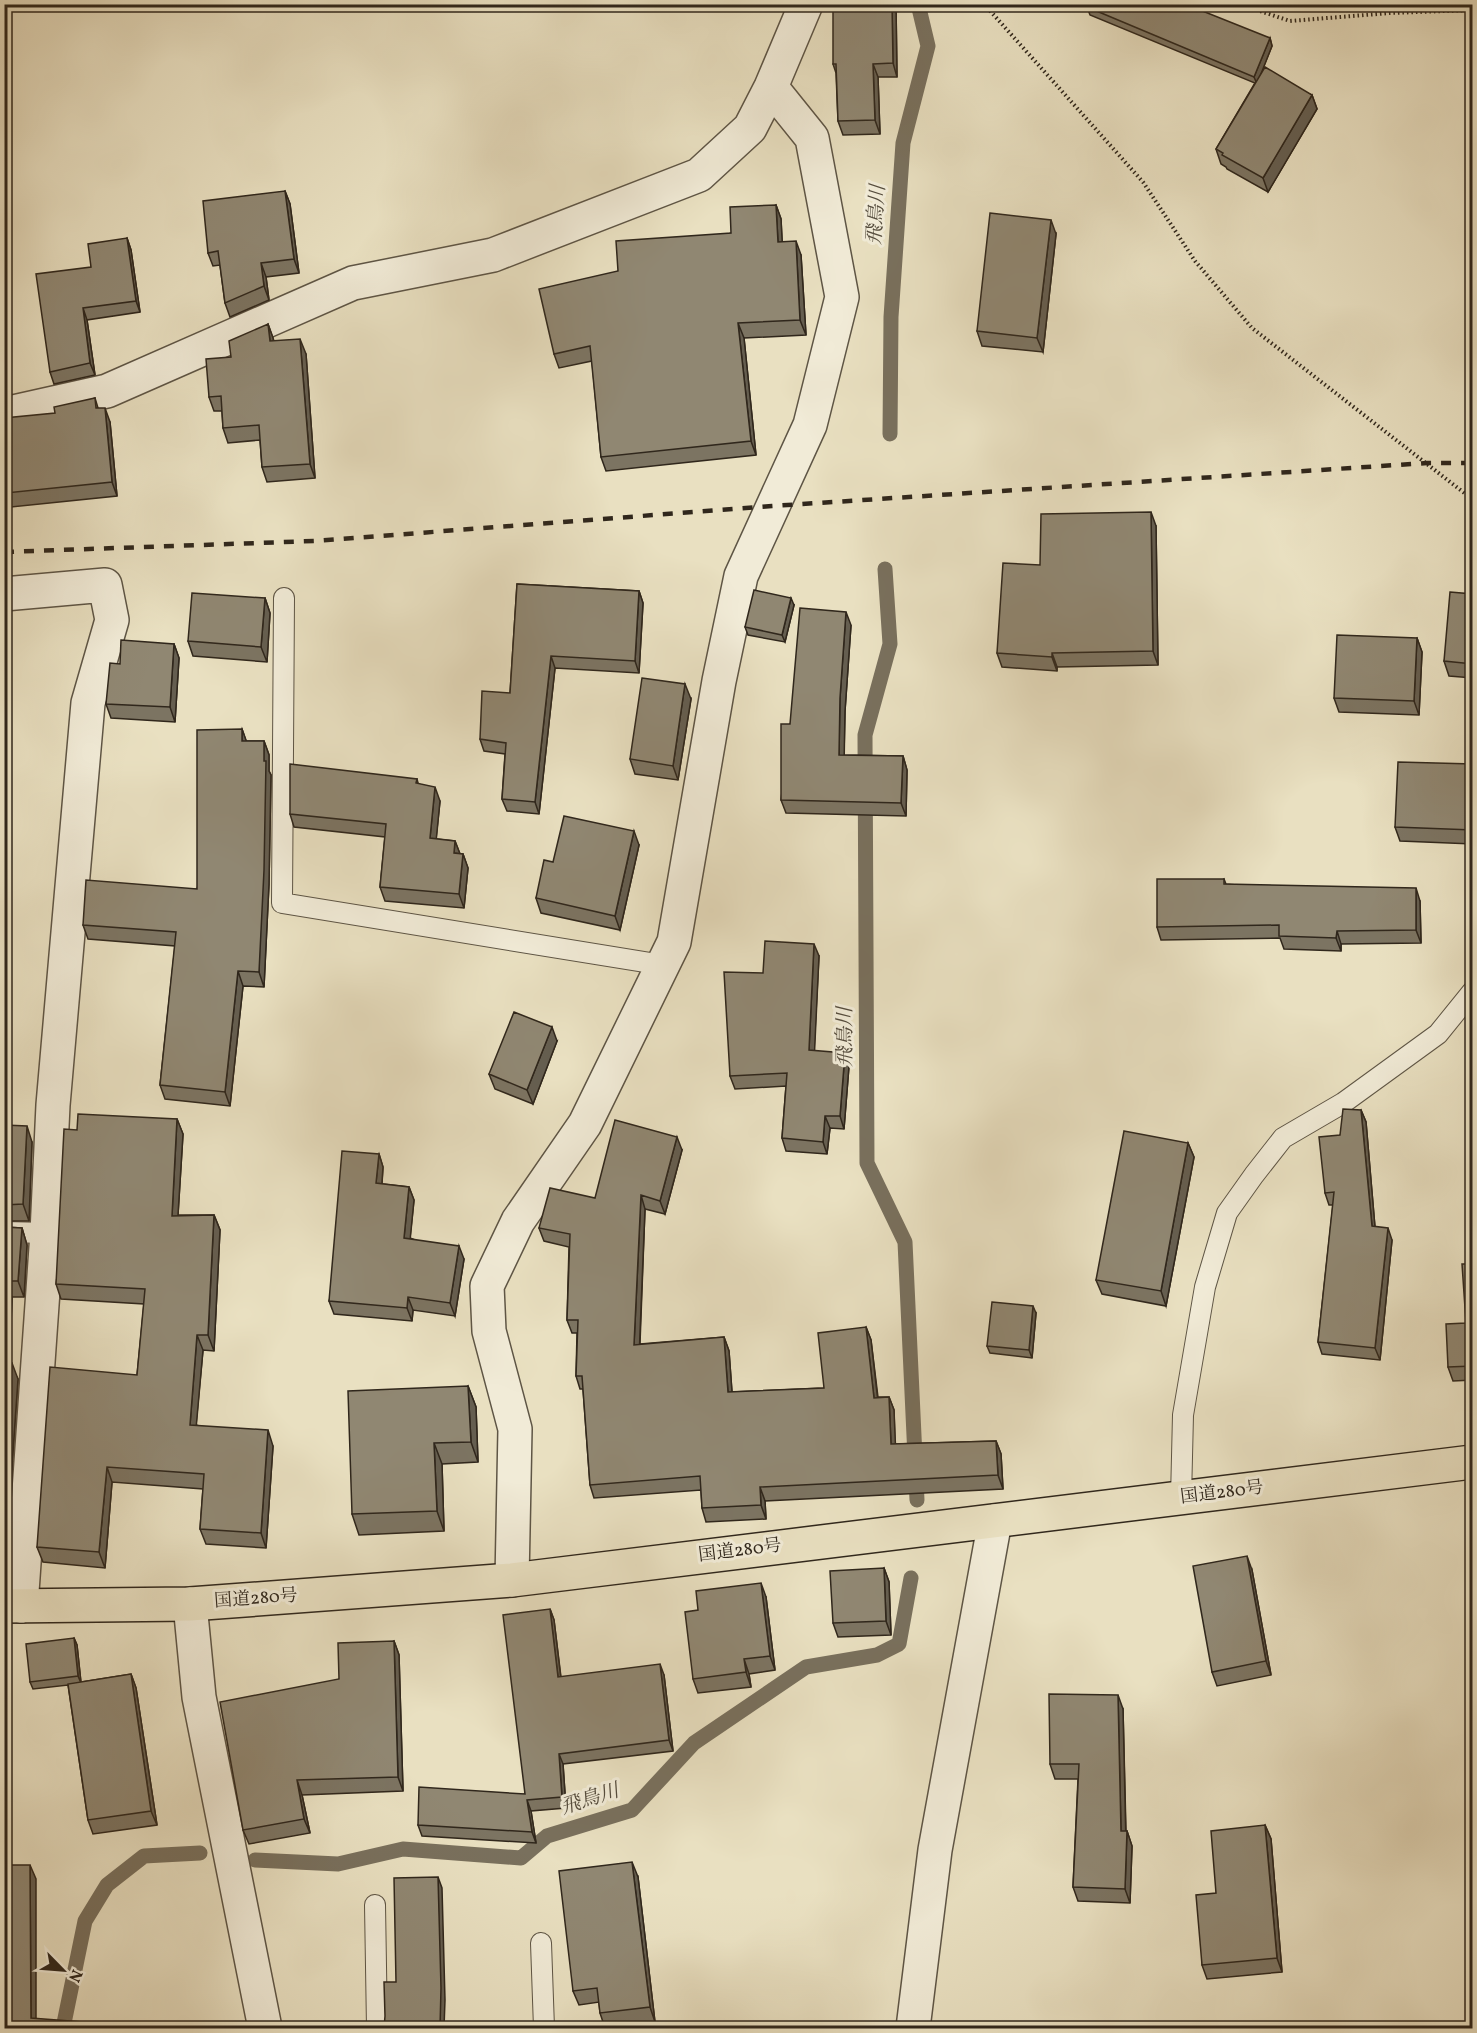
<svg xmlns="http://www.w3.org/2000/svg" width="1477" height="2033" font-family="Vollkorn,'Noto Serif JP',serif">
	<rect width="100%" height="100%" fill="#e9e0c1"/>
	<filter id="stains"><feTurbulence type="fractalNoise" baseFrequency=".00333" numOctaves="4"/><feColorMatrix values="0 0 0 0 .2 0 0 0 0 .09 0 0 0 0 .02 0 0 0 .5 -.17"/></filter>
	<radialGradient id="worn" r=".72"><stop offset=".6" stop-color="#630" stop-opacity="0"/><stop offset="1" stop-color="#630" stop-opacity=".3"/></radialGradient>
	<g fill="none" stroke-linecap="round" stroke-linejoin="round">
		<path stroke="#79705d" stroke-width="15" d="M890 434 891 317 903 143 928 46 918 4
			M885 569 890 644 865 735 867 1163 905 1242 917 1500
			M255 1860 338 1864 403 1849 521 1858 547 1836 632 1810 694 1743 806 1667 877 1655 899 1644 911 1578
			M63 2028 85 1921 107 1885 144 1856 200 1853"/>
		<g stroke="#5e5545" stroke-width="22">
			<path id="lane" d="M284 598 282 903 663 965
				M4 1232 47 1233
				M1181 1498 1183 1415 1205 1287 1227 1213 1254 1175 1283 1138 1343 1103 1438 1034 1472 992
				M375 1905 377 2028
				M541 1943 544 2028"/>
		</g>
		<g stroke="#5e5545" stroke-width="36">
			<path id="street" d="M4 414 107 391 353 283 493 255 699 175 750 128 771 87 806 4
				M4 594 105 585 112 620 88 703 53 1105 47 1233 21 1606
				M512 1580 515 1429 489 1331 487 1286 518 1221 585 1124 674 942 719 681 741 576 810 425 842 297 812 138 771 87
				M190 1604 199 1697 265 2028
				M913 2028 935 1850 995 1521"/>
		</g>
		<g stroke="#30271c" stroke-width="36">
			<path id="highway" d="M4 1606 190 1604 512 1580 1472 1462"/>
		</g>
		<path stroke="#30271c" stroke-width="4" stroke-dasharray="1.5 3" stroke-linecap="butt" d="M984 4 1143 182 1195 261 1252 328 1472 499
			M1239 4 1290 21 1390 13 1472 10"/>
		<use href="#lane" stroke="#f1ebd7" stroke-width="20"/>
		<use href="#street" stroke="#f1ebd7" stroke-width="33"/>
		<use href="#highway" stroke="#e9e0c1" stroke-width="33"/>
		<path stroke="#30271c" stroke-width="4.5" stroke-dasharray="10 10" stroke-linecap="butt" d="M4 552 314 541 772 506 1427 463H1472"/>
	</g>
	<path fill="#7c7462" stroke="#30271c" stroke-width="1.5" d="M896 4 897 77H878L880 134 843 135 838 121 836 73 833 64Z
		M1087 7 1270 38 1272 46 1261 73 1312 95 1317 109 1268 192 1227 169 1226 167 1221 164 1216 149 1255 83 1090 15Z
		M285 191 290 204 299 273 266 277 269 300 230 317 225 303 220 265 213 266 208 253Z
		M776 205 781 219 782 241 801 255 806 335 744 338 756 455 606 471 601 457 592 361 559 368 554 354 618 271 731 233Z
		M1056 234 1043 352 982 346 977 331Z
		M127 238 131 250 140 312 87 320 95 375 54 384 50 372 91 267Z
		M268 324 274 341 306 354 315 478 267 482 262 467 260 440 228 443 223 428 222 411H214L209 397 231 357Z
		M95 398 98 408 110 422 117 496 11 507 6 493 55 413Z
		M1156 526 1158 665 1057 667V671L1002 667 997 653 1040 565Z
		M517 584 639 591 643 603 639 673 555 668 539 814 507 811 502 799 505 754 484 751 480 739 510 693Z
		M1473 594V678L1449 676 1444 661Z
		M265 598 270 613 267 662 193 656 188 641Z
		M794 605 785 642 748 635 745 627Z
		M851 625 845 711 844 755 903 756 907 770 906 816 786 813 781 800 790 724Z
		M1417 638 1422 652 1419 715 1339 712 1334 698Z
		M174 644 179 658 175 722 111 718 106 704 120 664Z
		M691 699 678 780 635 774 630 759Z
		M242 729 246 741H264L269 755V771L271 775 269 884 264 987 243 986 230 1106 165 1099 160 1085 175 946 88 939 83 925 197 889Z
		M1473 764V844L1400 841 1395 827Z
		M417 779 418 783 440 801 436 839 455 841 460 854H463L468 868 464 908 385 901 380 887 385 837 294 827 290 814Z
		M639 845 620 930 541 913 536 898 553 862Z
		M1224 879 1226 884 1420 901 1421 943 1341 944V951L1284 949 1280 938 1161 940 1157 927Z
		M819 956 814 1051 849 1066 844 1129 830 1128 827 1154 786 1151 782 1138 786 1086 735 1089 730 1076 763 973Z
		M557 1041 533 1104 495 1089 489 1074Z
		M1361 1110 1366 1122 1375 1227 1392 1240 1380 1360 1322 1354 1318 1342 1333 1205H1329L1325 1193 1340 1135Z
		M177 1119 183 1134 178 1215H214L220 1230 214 1351 203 1350 196 1425 273 1446 266 1548 206 1544 200 1529 203 1489 112 1482 105 1568 43 1562 37 1547 137 1375 144 1304 61 1299 56 1284 77 1130Z
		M4 1125 32 1142 29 1221H4Z
		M1188 1143 1194 1157 1166 1306 1102 1294 1096 1280Z
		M1473 1146V1380L1453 1381 1448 1367 1466 1323Z
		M682 1150 665 1214 645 1209 640 1344 724 1337 729 1351 732 1392 824 1388 866 1327 871 1340 878 1397H889L894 1410 895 1444 996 1441 1001 1454 1003 1489 765 1501 766 1519 706 1522 702 1508 701 1490 594 1498 590 1485 583 1389H580L576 1376 577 1333H572L567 1320 569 1247 544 1241 539 1228Z
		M379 1154 383 1167 382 1184 409 1187 414 1200 410 1238 464 1259 455 1316 413 1310 412 1321 334 1314 329 1301Z
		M4 1227 22 1228 27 1245 24 1297H12L9 1363 18 1379 5 1567Z
		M1036 1313 1032 1358 990 1353 987 1346Z
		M468 1386 476 1407 478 1462 442 1464 444 1531 359 1535 352 1514Z
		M884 1568 889 1582 891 1635 838 1637 833 1623Z
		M1252 1570 1271 1675 1217 1686 1212 1672Z
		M766 1597 775 1670 749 1674 751 1687 698 1693 693 1679 698 1610Z
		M550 1609 554 1620 561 1677 664 1675 673 1751 563 1764 566 1808 531 1811 536 1843 422 1836 418 1825 525 1794Z
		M74 1638 77 1645 81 1682 131 1674 136 1688 157 1825 93 1834 88 1820 68 1685 33 1689 30 1682Z
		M394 1641 399 1655 403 1791 302 1795 310 1833 249 1844 243 1830 339 1679Z
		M1123 1709 1126 1831H1127L1132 1846 1130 1903 1078 1901 1073 1887 1078 1779H1055L1050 1764Z
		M1265 1825 1271 1839 1282 1972 1207 1979 1202 1965 1216 1893Z
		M638 1877 655 2022 605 2028 600 2013 599 2002 579 2005 573 1991Z"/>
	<path fill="#655e50" stroke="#30271c" stroke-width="1.5" d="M892 4H896L897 77 893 63Z
		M1270 38 1272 46 1257 84 1254 77Z
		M873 64 878 77 880 134 875 120Z
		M1312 95 1317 109 1268 192 1263 178Z
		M285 191 290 204 299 273 294 259Z
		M776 205 781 219 783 256 778 242Z
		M1051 220 1056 234 1043 352 1037 338Z
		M127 238 131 250 140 312 136 301Z
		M796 241 801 255 806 335 800 320Z
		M261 263 266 277 269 300 264 286Z
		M83 308 87 320 95 375 90 363Z
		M738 323 744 338 756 455 751 441Z
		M268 324 273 338 275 356 270 341Z
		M300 339 306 354 315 478 310 464Z
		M105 408 110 422 117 496 112 482Z
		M1151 512 1156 526 1158 665 1153 651Z
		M639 591 643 603 639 673 635 661Z
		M265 598 270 613 267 662 261 647Z
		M791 598 794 605 785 642 782 635Z
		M846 612 851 625 845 711 844 768 839 755 840 698Z
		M1417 638 1422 652 1419 715 1414 701Z
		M174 644 179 658 175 722 170 707Z
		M1052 653 1057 667V671L1052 657Z
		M551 656 555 668 539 814 535 802Z
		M685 684 691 699 678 780 673 766Z
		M242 729 247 743 242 741Z
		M264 741 269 755V771L271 775 269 884 264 987 259 972Z
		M903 756 907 770 906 816 901 803Z
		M435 787 440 801 435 852 430 838Z
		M634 831 639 845 620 930 615 916Z
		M455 841 460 854 454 853Z
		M463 854 468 868 464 908 459 894Z
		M1416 888 1420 901 1421 943 1416 930Z
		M1337 931 1341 944V951L1336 938Z
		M814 944 819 956 814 1063 809 1050Z
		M238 971 243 986 230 1106 225 1092Z
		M552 1027 557 1041 533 1104 527 1090Z
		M845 1053 849 1066 844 1129 840 1116Z
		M1361 1110 1366 1122 1376 1239 1372 1226Z
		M825 1116 830 1128 827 1154 823 1142Z
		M177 1119 183 1134 177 1231 172 1216Z
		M27 1126 32 1142 29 1221 23 1204Z
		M677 1137 682 1150 665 1214 660 1201Z
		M1188 1143 1194 1157 1166 1306 1161 1291Z
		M379 1154 383 1167 381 1196 376 1183Z
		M409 1187 414 1200 409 1251 404 1238Z
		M641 1195 645 1209 639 1358 634 1345Z
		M214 1215 220 1230 214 1351 208 1335Z
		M22 1228 27 1245 24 1297 18 1281Z
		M1388 1228 1392 1240 1380 1360 1375 1348Z
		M459 1246 464 1259 455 1316 450 1303Z
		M6 1281 12 1297 9 1378 4 1367V1318Z
		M408 1297 413 1310 412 1321 407 1308Z
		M1033 1306 1036 1313 1032 1358 1029 1350Z
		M866 1327 871 1340 879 1411 874 1398Z
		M197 1335 203 1350 195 1440 190 1425Z
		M724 1337 729 1351 733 1406 728 1392Z
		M12 1363 18 1379 5 1567 4 1473Z
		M468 1386 476 1407 478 1462 471 1442Z
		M889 1397 894 1410 896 1458 891 1444Z
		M268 1430 273 1446 266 1548 261 1533Z
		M996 1441 1001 1454 1003 1489 998 1475Z
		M434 1443 442 1464 444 1531 437 1511Z
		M107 1467 112 1482 105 1568 99 1552Z
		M760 1487 765 1501 766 1519 761 1505Z
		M1247 1556 1252 1570 1271 1675 1266 1661Z
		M884 1568 889 1582 891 1635 886 1621Z
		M761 1583 766 1597 775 1670 770 1656Z
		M550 1609 554 1620 562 1688 558 1677Z
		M74 1638 77 1645 81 1683 78 1676Z
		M394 1641 399 1655 403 1791 398 1777Z
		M744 1659 749 1674 751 1687 746 1672Z
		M660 1664 664 1675 673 1751 669 1740Z
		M131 1674 136 1688 157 1825 151 1811Z
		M1118 1695 1123 1709 1126 1845 1121 1831Z
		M559 1754 563 1764 566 1808 562 1797Z
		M297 1780 302 1795 310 1833 304 1819Z
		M4 1790 7 1879 4 1872Z
		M527 1800 531 1811 536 1843 532 1832Z
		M1265 1825 1271 1839 1282 1972 1277 1958Z
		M1127 1831 1132 1846 1130 1903 1125 1889Z
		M632 1862 638 1877 655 2022 650 2007Z
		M30 1865 36 1879V2028L31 2018Z
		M438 1877 442 1888 445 2000 444 2028H440Z"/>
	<path fill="#908772" stroke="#30271c" stroke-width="1.5" d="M833 4H892L893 63 873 64 875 120 838 121 836 64H833Z
		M1088 4H1163L1200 10 1270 38 1254 77 1087 7Z
		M1265 67 1312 95 1263 178 1222 155 1223 153 1216 149Z
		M285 191 294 259 261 263 264 286 225 303 218 251 208 253 203 201Z
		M776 205 778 242 796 241 800 320 738 323 751 441 601 457 590 346 554 354 539 289 618 271 616 241 731 233 730 207Z
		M990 213 1051 220 1037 338 977 331Z
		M127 238 136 301 83 308 90 363 50 372 36 274 91 267 88 244Z
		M268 324 270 341 300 339 310 464 262 467 259 425 223 428 221 396 209 397 206 359 231 357 229 341Z
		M95 398 96 408H105L112 482 6 493 4 479V418L55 413 54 407Z
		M1151 512 1153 651 1052 653V657L997 653 1003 563 1040 565 1041 514Z
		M517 584 639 591 635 661 551 656 535 802 502 799 506 743 480 739 482 691 510 693Z
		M754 590 791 598 782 635 745 627Z
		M1450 592 1473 594V664L1444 661Z
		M192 593 265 598 261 647 188 641Z
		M800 608 846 612 840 698 839 755 903 756 901 803 781 800V724H790Z
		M1337 635 1417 638 1414 701 1334 698Z
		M121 640 174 644 170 707 106 704 110 663 120 664Z
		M642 678 685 684 673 766 630 759Z
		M242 729V741H264V761H266L264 870 259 972 238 971 225 1092 160 1085 176 932 83 925 86 880 197 889V730Z
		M1398 762 1473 764V830L1395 827Z
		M290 764 417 779 416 783 435 787 430 838 455 841 454 853 463 854 459 894 380 887 386 824 290 814Z
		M564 816 634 831 615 916 536 898 544 860 553 862Z
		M1157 879H1224V884L1416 888V930L1337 931 1336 938 1279 936V925L1157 927Z
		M765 941 814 944 809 1050 845 1053 840 1116H825L823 1142 782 1138 787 1073 730 1076 724 972 763 973Z
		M514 1012 552 1027 527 1090 489 1074Z
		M1343 1109 1361 1110 1372 1226 1388 1228 1375 1348 1318 1342 1334 1192 1325 1193 1319 1137 1340 1135Z
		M78 1114 177 1119 172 1216 214 1215 208 1335H197L190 1425 268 1430 261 1533 200 1529 204 1474 107 1467 99 1552 37 1547 50 1367 137 1375 145 1289 56 1284 64 1129 77 1130Z
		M615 1120 677 1137 660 1201 641 1195 634 1345 724 1337 728 1392 824 1388 818 1333 866 1327 874 1398 889 1397 891 1444 996 1441 998 1475 760 1487 761 1505 702 1508 700 1476 590 1485 582 1376H576L578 1320H567L570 1234 539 1228 550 1188 595 1198Z
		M4 1125 27 1126 23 1204 4 1205Z
		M1124 1131 1188 1143 1161 1291 1096 1280Z
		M1468 1146H1473V1366L1448 1367 1446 1324 1466 1323 1462 1264H1468Z
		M342 1151 379 1154 376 1183 409 1187 404 1238 459 1246 450 1303 408 1297 407 1308 329 1301Z
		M4 1227 22 1228 18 1281H6L4 1318Z
		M992 1302 1033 1306 1029 1350 987 1346Z
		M4 1362 12 1363 4 1473Z
		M468 1386 471 1442 434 1443 437 1511 352 1514 348 1391Z
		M1247 1556 1266 1661 1212 1672 1193 1566Z
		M884 1568 886 1621 833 1623 830 1571Z
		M761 1583 770 1656 744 1659 746 1672 693 1679 685 1612 698 1610 696 1591Z
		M550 1609 558 1677 660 1664 669 1740 559 1754 562 1797 527 1800 532 1832 418 1825 419 1787 525 1794 503 1615Z
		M74 1638 78 1676 30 1682 26 1644Z
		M394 1641 398 1777 297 1780 304 1819 243 1830 220 1702 339 1679 338 1643Z
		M131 1674 151 1811 88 1820 68 1684Z
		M1049 1694 1118 1695 1121 1831H1127L1125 1889 1073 1887 1079 1764H1050Z
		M1265 1825 1277 1958 1202 1965 1196 1895 1216 1893 1211 1831Z
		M632 1862 650 2007 600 2013 597 1988 573 1991 559 1871Z
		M4 1865H30L31 2018 122 2025V2028H136H4Z
		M438 1877 441 1988 440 2028H384L385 2016 384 1982H396L394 1878Z"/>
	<g text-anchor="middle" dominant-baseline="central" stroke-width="6" stroke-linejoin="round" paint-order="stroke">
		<g font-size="18" fill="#30271c" stroke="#f1ebd7">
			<text transform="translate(1222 1493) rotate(-7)">国道280号</text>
			<text transform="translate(740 1551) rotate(-7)">国道280号</text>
			<text transform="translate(256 1599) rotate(-4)">国道280号</text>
		</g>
		<g font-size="20" font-style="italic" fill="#554c3d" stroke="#f1ebd7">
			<text transform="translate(877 215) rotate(-86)">飛鳥川</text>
			<text transform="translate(846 1037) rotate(-90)">飛鳥川</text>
			<text transform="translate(590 1800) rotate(-18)">飛鳥川</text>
		</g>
	</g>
	<rect width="1477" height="2033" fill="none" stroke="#e9e0c1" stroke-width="24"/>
	<rect x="6" y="6" width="1465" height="2021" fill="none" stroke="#30271c" stroke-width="3"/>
	<rect x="12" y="12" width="1453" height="2009" fill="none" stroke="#30271c" stroke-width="1.5"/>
	<g transform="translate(63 1970) rotate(115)" stroke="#f1ebd7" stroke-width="4.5" paint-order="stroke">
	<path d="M0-4.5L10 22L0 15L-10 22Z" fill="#30271c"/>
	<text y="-9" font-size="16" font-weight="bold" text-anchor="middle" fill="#30271c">N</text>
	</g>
	<rect width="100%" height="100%" filter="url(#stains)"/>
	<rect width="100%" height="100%" fill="url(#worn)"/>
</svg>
